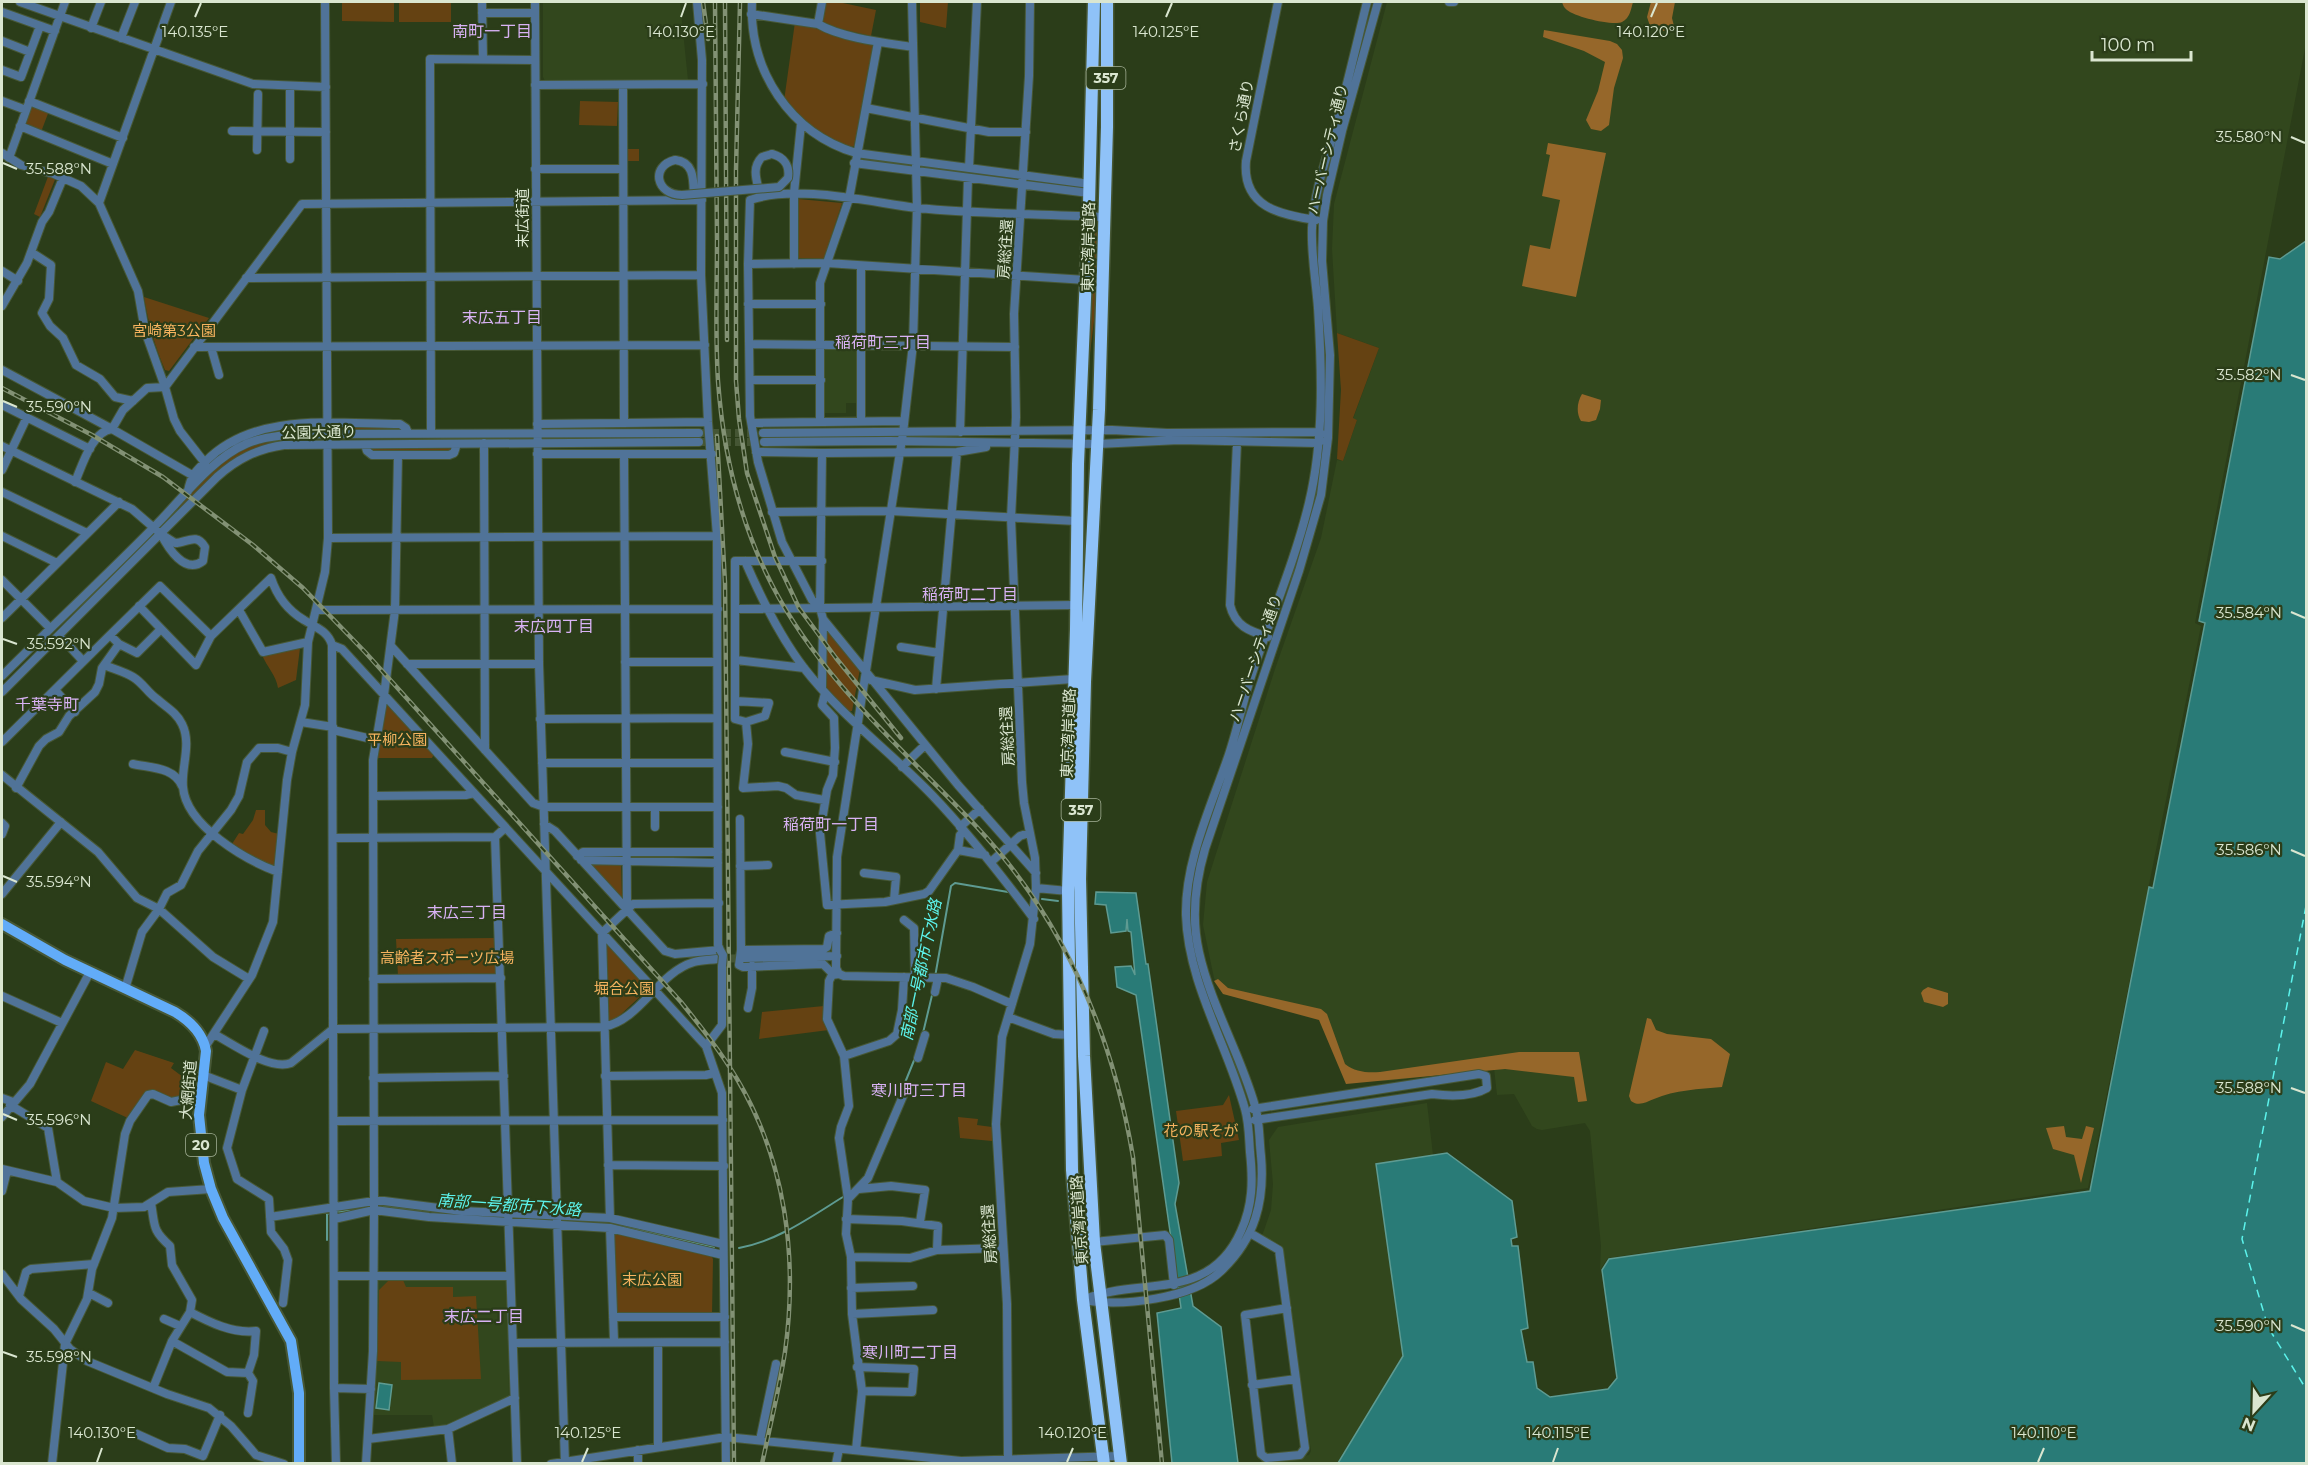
<svg xmlns="http://www.w3.org/2000/svg" width="2308" height="1465" font-family="Montserrat,'Noto Sans JP',sans-serif">
	<rect width="100%" height="100%" fill="#2b3d19"/>
	<path fill="#32471d" d="M543 2H680L688 80 545 81 543 77Z
		M1387 2H2306V43L2195 623 2201 626 2088 1188 1608 1258 1600 1270 1601 1246 1590 1131 1585 1123 1542 1130 1537 1129 1532 1126 1514 1094 1497 1095 1494 1068 1390 1081H1345L1320 1017 1223 994 1214 978 1203 925 1207 882 1275 669 1321 538 1337 460 1343 461 1357 420 1353 419 1379 348 1337 333 1332 249 1334 204Z
		M826 347H854L858 350V403H846V413H823V350Z
		M1427 1103 1433 1155 1376 1164 1403 1356 1337 1463 1261 1464V1461L1309 1455 1311 1451 1281 1245 1262 1236 1271 1210 1273 1184 1269 1140 1278 1127Z
		M503 1278 508 1281 509 1396 452 1425 434 1427 432 1415H372L376 1285 380 1279Z"/>
	<path fill="#654212" d="M342 2H394V22L342 21Z
		M399 2H451V22H399Z
		M825 2H838L876 10 871 36 824 25 822 20Z
		M920 2H948L946 28 920 22Z
		M795 22 875 42 854 146 849 148 812 131 784 101Z
		M580 101 618 102 617 126 579 125Z
		M30 104 49 111 41 132 21 125Z
		M626 149H639V161H626Z
		M49 174 56 177 40 217 34 214Z
		M798 199 842 203 824 259 798 258Z
		M1094 229 1098 230 1097 297 1090 353 1087 409 1086 381Z
		M144 297 209 318 169 371 165 370C155 347 148 322 144 297Z
		M1337 333 1379 348 1353 418 1357 420 1343 461 1337 459 1341 390Z
		M402 427 404 430H344L338 428Z
		M1121 433 1303 435 1304 437 1228 438 1110 435Z
		M289 440 307 441C241 441 225 465 181 508H178C191 488 229 452 252 445 264 442 277 441 289 440Z
		M371 448H452L448 452H374Z
		M1320 457H1322C1317 505 1303 550 1284 594Z
		M825 632H829L860 669 852 711H848L824 685Z
		M298 646 300 648 296 680 278 688C276 675 267 667 262 655Z
		M389 704 434 754 432 758H378L376 755 386 706Z
		M256 810H265V825L271 832 279 834 274 869 261 864 232 844 239 833 243 834 253 820Z
		M591 862H618L621 865 622 896 618 897 590 866Z
		M495 938 497 973 495 976H398L396 939Z
		M608 944 646 986V991L617 1018 610 1021 606 1018 604 946Z
		M824 1006 829 1030 759 1039 762 1012Z
		M135 1050 174 1063 171 1068 187 1080 181 1100H172L153 1092 130 1119 91 1101 106 1062 123 1069Z
		M1229 1095 1239 1140 1221 1143 1222 1156 1183 1161 1176 1111 1223 1105Z
		M958 1117 978 1119 977 1125 992 1127V1141L960 1138Z
		M618 1232 710 1254 713 1259 712 1315 616 1314 613 1235Z
		M389 1280H403L406 1287H453V1297L476 1296 481 1379 401 1380V1362L377 1361 379 1290Z"/>
	<path fill="#96672a" d="M1562 2H1633C1631 9 1630 18 1622 22 1613 26 1575 17 1567 10 1564 8 1563 5 1562 2Z
		M1651 2H1675L1672 18 1675 30 1659 31 1650 26 1647 17Z
		M1544 30 1610 41 1617 44 1622 50 1623 58 1614 88 1609 125 1601 131 1591 129 1586 120 1598 91 1605 62 1584 51 1543 37Z
		M1548 143 1606 153 1576 297 1522 286 1530 245 1550 249 1560 200 1542 196 1550 155 1546 154Z
		M1582 394 1601 400 1600 409 1596 420 1589 422 1581 421C1576 413 1577 402 1582 394Z
		M1218 979 1228 988 1321 1009 1327 1014 1345 1064C1355 1072 1367 1073 1380 1072L1519 1052H1579L1587 1101 1578 1102 1574 1077 1505 1069 1346 1084 1319 1020 1223 994 1214 981Z
		M1928 987 1948 993V1004L1943 1007 1924 1002 1921 993 1923 990Z
		M1647 1018 1651 1019 1656 1030 1667 1034 1711 1039 1730 1054 1722 1087C1699 1089 1675 1090 1654 1099 1646 1102 1639 1107 1631 1101L1629 1096Z
		M2064 1126 2066 1137 2082 1139 2086 1126 2094 1128 2081 1183 2074 1155 2053 1149 2046 1128Z"/>
	<path fill="#297b77" stroke="#5e9b92" stroke-width="1.5" d="M2306 241V1463H1338L1403 1356 1376 1164 1447 1153 1512 1201 1517 1237 1511 1239 1512 1246H1518L1528 1328 1521 1330 1527 1362H1533L1537 1388 1550 1397 1608 1389 1617 1378 1602 1270 1609 1259 2090 1191 2149 887 2153 888 2205 623 2199 621 2269 257 2280 259Z
		M1096 892 1136 893 1146 964H1148L1179 1183 1175 1204 1193 1306 1221 1327 1238 1463H1172L1157 1313 1181 1308 1136 995 1117 987 1115 967 1131 966 1135 975 1131 932 1128 931 1127 919 1126 931 1111 933 1106 905 1095 904Z
		M379 1383 392 1385 389 1410 376 1408Z"/>
	<g fill="none" stroke-linecap="round" stroke-linejoin="round">
		<path stroke="#5e9b92" stroke-width="2" d="M1042 899 1058 901
			M935 977 951 886 955 883 1008 892
			M923 1033 933 991
			M900 1095 915 1058
			M337 1212 382 1206 459 1214
			M495 1216 555 1220
			M561 1220 613 1224 714 1247
			M327 1240V1214L331 1213
			M739 1248C778 1241 812 1216 846 1195"/>
		<path stroke="#5cf3ec" stroke-width="1.5" stroke-dasharray="8 6" stroke-linecap="butt" d="M2306 906 2242 1239 2268 1327 2306 1389"/>
		<path stroke="#455634" stroke-width="8" stroke-dasharray="8 4" stroke-linecap="butt" d="M699 433H763
			M699 442H759
			M719 959 745 958"/>
		<g stroke="#475836" stroke-width="10">
			<path id="minor" d="M20 2 253 84 326 87
				M482 2 483 59
				M535 2 539 664 565 1464
				M752 2C749 71 790 133 856 153L1090 184
				M912 2 917 207 913 344 903 433 837 857 836 968 839 974 844 976 946 978 973 987 1012 1004
				M1278 2 1246 161C1242 207 1280 215 1316 220
				M1449 2H1454
				M2 12 55 31
				M482 13H535
				M751 14 818 24C841 38 887 43 913 47
				M818 24 822 2
				M91 28 101 2
				M121 38 135 2
				M2 41 30 52
				M2 70 21 77 40 26
				M535 85 703 84
				M623 85 624 423
				M290 87V159
				M2 101 26 110
				M29 101 123 138
				M866 108 989 132H1026
				M20 126 113 164
				M232 131 326 132
				M257 150 258 94
				M2 153 21 165 54 174 81 186 99 203 138 291 145 331 165 387 174 419 180 431 205 463
				M9 158 65 2
				M675 160C696 162 693 183 694 199
				M854 163 1089 193
				M969 168 977 2
				M535 169H623
				M760 195C757 181 751 168 762 157L772 154
				M99 203 171 2
				M31 252 51 265 49 299 42 313 50 326 63 338 76 365 100 379 115 397 133 401
				M748 264 827 263 1086 280
				M794 264V193L801 124
				M861 267V421
				M2 271 18 281
				M246 278 701 275
				M748 304H821
				M2 306 27 263 42 222 49 212 63 178
				M749 344 1015 347
				M194 347 705 345
				M211 347 219 375
				M2 370 112 429 192 475
				M750 380H821
				M2 405 90 449
				M820 422V283L849 199 878 42
				M752 423 904 421
				M537 424 708 422
				M960 432 968 178
				M431 433 430 59 535 60
				M763 433 1112 430 1167 433 1318 432 1322 434
				M764 442 889 441 1098 444 1179 440 1317 443 1321 441
				M1237 442 1230 605C1235 626 1249 631 1268 637
				M484 443 485 750
				M365 445 367 451 372 455H449L454 453 457 444
				M2 446 132 509 161 534 175 543C187 543 196 532 205 547L203 561C185 575 168 548 161 534
				M756 452 822 453 957 452 986 447
				M537 454H712
				M624 454 627 909
				M2 470 27 417
				M75 482C82 466 92 431 112 429L123 410 147 388 165 387 302 204 702 200
				M188 491C191 475 195 472 206 461 256 411 335 424 400 424L406 428 408 433
				M2 492 87 533
				M772 512 891 511 1076 521
				M2 536 57 563
				M328 538 717 536
				M745 561C761 598 779 635 804 668 841 716 891 752 933 796 970 835 1002 876 1034 919
				M822 561H735V719L746 722 748 744 743 788 778 786 786 788 796 795 824 800
				M2 580 50 628
				M139 606 196 665 211 636 271 578C277 596 287 610 304 620 315 627 328 631 332 645L334 1388 336 1464
				M820 608 812 600 782 542 758 462 750 416 748 264 750 200C796 184 869 202 917 208 979 214 1042 214 1104 217
				M735 609 1076 605
				M239 610 263 652 308 642
				M316 610 718 609
				M2 618 119 502
				M823 619 958 785 1036 873
				M59 635 83 661
				M119 644 137 653 161 629
				M332 645 342 649 706 1046
				M391 646 533 803 544 807H718
				M901 647 939 653
				M736 660 804 668
				M625 662H716
				M407 664H539
				M104 665C114 669 125 672 133 677 143 683 148 693 157 699 167 708 176 712 182 724 192 744 181 767 183 787 186 826 246 860 278 872
				M2 676C52 626 105 577 155 526 182 499 211 459 246 444 271 433 301 435 327 434L699 433
				M871 680 915 690 1073 679
				M822 688 823 619 820 608 822 453
				M936 689 957 452
				M55 690 75 712
				M2 692 217 477C237 459 257 449 284 445L699 442
				M825 693 822 705 834 718 835 748 833 775 827 790 820 833 827 905 885 902 924 894 929 891 958 850 960 835 964 831
				M735 701 769 703 765 716 746 722
				M540 719 716 718
				M301 722 333 727
				M333 730 376 740
				M2 742 110 635
				M785 752 835 762
				M542 763H717
				M133 764C151 768 174 767 182 786
				M902 767 925 745
				M2 775 98 852 137 898 159 909 213 957 249 979
				M16 788 39 746 46 739 59 732 69 716 95 692 99 684 102 668 119 644 110 635 160 586 211 636
				M373 796 466 795 474 793
				M740 819 741 950
				M2 823 5 826 2 834
				M544 824 555 831 665 951 675 954 720 950 718 945 717 536 708 422 701 275 702 60 697 2
				M655 827V808
				M960 827 980 809
				M505 828 495 837 517 1464
				M333 838 495 837
				M958 850 985 855
				M577 856 583 852H718
				M581 860 718 863
				M991 862 1020 836 1029 833
				M740 866 768 865
				M864 873 896 877 894 900
				M1036 888 1068 891
				M2 894 61 822
				M904 920 914 928 915 977
				M837 933 829 936 827 947 824 949 741 950 739 965 743 967 823 964 830 971 838 973
				M745 958 837 956
				M722 966V1025L706 1046 722 1093 726 1464
				M839 974 832 975 829 981 827 1019 844 1056 849 1106 841 1127 839 1138 848 1199 846 1234 851 1257 852 1314 862 1391 856 1450
				M373 979 501 978
				M125 989 142 932 159 909 167 893 181 885 198 851 231 810 239 796 247 762 259 748H278L292 752
				M935 992 938 978
				M2 996 62 1023
				M748 1008 752 988V966
				M1008 1017 1054 1034 1070 1035
				M264 1031 242 1090 227 1148 237 1179 269 1199 271 1232 284 1249 288 1260 283 1303
				M214 1034C233 1044 270 1071 291 1063L333 1029 603 1027C641 1020 657 973 694 962 701 960 710 960 717 959
				M205 1047 252 975 273 922 287 780 292 752 305 705 308 642 325 572 328 538 325 2
				M844 1056 889 1041 897 1034 902 1010 904 977
				M918 1058 925 1035
				M203 1075 242 1090
				M605 1076 706 1075 714 1073
				M373 1078 504 1076
				M2 1098 13 1102
				M10 1105 48 1128 57 1182 84 1201 114 1208 144 1207 168 1192 211 1189
				M1253 1109 1479 1074 1486 1076 1487 1088C1472 1097 1448 1096 1432 1094L1255 1120
				M2 1117 30 1084 90 972
				M334 1121 723 1120
				M608 1165 724 1166
				M2 1169 57 1182
				M859 1189 891 1186 925 1190 920 1222
				M2 1191 7 1171
				M848 1199 868 1178 903 1096
				M151 1203C155 1226 152 1230 170 1246L172 1265 192 1300 190 1312 172 1341 153 1388
				M270 1217 374 1201H384L462 1211 610 1218 723 1244
				M610 1218 602 933 633 904 719 903
				M334 1219 374 1210 429 1217 610 1228 723 1255
				M846 1219 902 1221 938 1226 937 1250
				M610 1228 614 1341
				M1250 1233 1279 1250 1305 1448 1300 1455 1266 1458 1261 1454 1245 1315 1287 1308
				M1094 1242 1165 1235 1169 1240 1174 1285
				M851 1257 910 1258 937 1250 1003 1248
				M2 1274 21 1299 54 1329 70 1349 87 1361 167 1394 209 1408 231 1426 256 1455 284 1464
				M334 1276H509
				M851 1288 913 1286
				M89 1293 108 1303
				M19 1296 26 1272 31 1269 94 1264
				M1083 1300C1121 1307 1192 1299 1221 1271 1255 1239 1265 1201 1261 1156 1259 1140 1260 1122 1255 1106 1240 1053 1211 1006 1199 952 1191 917 1195 883 1205 849L1299 571 1321 495 1328 438 1330 355 1322 261 1323 221 1327 195 1342 131 1378 2
				M1083 1300C1138 1276 1209 1304 1241 1231 1253 1205 1253 1180 1250 1152 1249 1138 1249 1123 1245 1109 1227 1044 1188 983 1186 915 1185 862 1210 809 1227 760 1236 735 1241 709 1249 683 1268 623 1294 565 1309 503 1324 440 1322 372 1318 308 1316 281 1311 255 1312 228 1314 191 1327 157 1337 122 1348 82 1357 42 1367 2
				M190 1312C209 1322 233 1334 256 1331L254 1355 248 1373 253 1381 248 1413
				M852 1314 933 1310
				M613 1317H725
				M164 1319 180 1326
				M172 1341 227 1372 248 1373
				M513 1343 725 1342
				M658 1343V1447
				M857 1367 914 1369 912 1392 862 1391
				M1252 1385 1296 1379
				M334 1388 371 1389
				M448 1429 452 1464
				M128 1430 168 1448 185 1449 203 1456 220 1415
				M368 1439 448 1429 515 1398
				M760 1440 776 1364
				M638 1450V1464
				M52 1464 65 1344 87 1299 92 1269 112 1218 125 1134 130 1121 148 1095 153 1094 171 1102 201 1096
				M366 1464 373 1351 374 1210 373 760 384 695 395 610 398 455
				M551 1464 726 1437 961 1461 1120 1456
				M836 1464 839 1449
				M1008 1464 1007 1304 996 1124 1002 1037 1030 944 1036 888 1035 858 1024 803 1022 782 1011 518 1016 417 1014 314 1029 76 1030 2"/>
		</g>
		<g stroke="#475836" stroke-width="14">
			<path id="major" d="M2 924 65 960 175 1012C190 1021 203 1034 206 1051L199 1115 204 1163 211 1189 223 1218 291 1341 299 1393V1464"/>
		</g>
		<g stroke="#475836" stroke-width="15">
			<path id="highway" d="M1094 2 1089 204 1078 464 1076 629 1068 891 1072 1170 1083 1300 1104 1464
				M1107 2V127L1099 410 1085 682 1080 879 1084 1056 1094 1242 1121 1464"/>
		</g>
		<use href="#minor" stroke="#507398" stroke-width="8"/>
		<use href="#major" stroke="#62acf8" stroke-width="10"/>
		<use href="#highway" stroke="#8fc2f8" stroke-width="12"/>
		<g stroke="#829174" stroke-width="4.5">
			<path id="rail" d="M703 2 708 39
				M715 2C715 81 716 160 717 240 717 287 715 334 718 381 723 451 740 523 772 585 821 680 903 749 975 825 1063 918 1112 1032 1133 1157L1162 1464
				M725 2 727 340
				M740 2 736 170V381L739 419 747 473 775 557 799 608 836 658 901 738
				M2 388 92 435 163 477 253 545 303 588 365 652 681 1002C701 1027 721 1052 737 1079 786 1161 798 1259 785 1352 779 1390 770 1426 762 1464
				M717 436 725 583 734 1464"/>
		</g>
		<use href="#rail" stroke="#2b3d19" stroke-width="2" stroke-dasharray="7" stroke-linecap="butt"/>
		<g stroke="#475836" stroke-width="10" stroke-linecap="butt">
			<path id="minor-bridge" d="M675 160C650 166 656 195 682 195L779 187 788 178C790 166 784 157 772 154
				M720 950 723 955 722 966"/>
		</g>
		<use href="#minor-bridge" stroke="#507398" stroke-width="8"/>
	</g>
	<path fill="none" stroke="#dae6d0" stroke-width="2" d="M195 17 201 3M681 17 686 3M1166 17 1172 3M1651 17 1657 3M2291 137 2305 143M3 163 17 169M2291 375 2305 380M3 401 17 407M2291 612 2305 618M3 639 17 644M2291 850 2305 856M3 876 17 882M2291 1088 2305 1093M3 1114 17 1120M2291 1325 2305 1331M3 1352 17 1357M97 1462 102 1448M582 1462 588 1448M1067 1462 1073 1448M1553 1462 1558 1448M2038 1462 2044 1448"/>
	<g text-anchor="middle" dominant-baseline="central" stroke-width="4.5" stroke-linejoin="round" paint-order="stroke">
		<g fill="#2b3d19" stroke="#a6b399" stroke-width="1.5">
			<rect x="1086.5" y="67" width="39" height="22" rx="4.5"/>
			<rect x="1061.5" y="799" width="39" height="22" rx="4.5"/>
			<rect x="186" y="1134" width="30" height="22" rx="4.5"/>
		</g>
		<g font-size="14" font-weight="bold" fill="#dae6d0">
			<text x="1106" y="78">357</text>
			<text x="1081" y="810">357</text>
			<text x="201" y="1145">20</text>
		</g>
		<g font-size="15" fill="#dae6d0" stroke="#2b3d19">
			<text transform="translate(1241 116) rotate(-79)">さくら通り</text>
			<text transform="translate(1327 149) rotate(-77)">ハーバーシティ通り</text>
			<text transform="translate(522 218) rotate(-90)">末広街道</text>
			<text transform="translate(1088 247) rotate(-89)">東京湾岸道路</text>
			<text transform="translate(1005 249) rotate(-86)">房総往還</text>
			<text transform="translate(319 432) rotate(-1)">公園大通り</text>
			<text transform="translate(1255 658) rotate(-71)">ハーバーシティ通り</text>
			<text transform="translate(1068 733) rotate(-88)">東京湾岸道路</text>
			<text transform="translate(1007 736) rotate(-93)">房総往還</text>
			<text transform="translate(188 1090) rotate(-85)">大網街道</text>
			<text transform="translate(1079 1220) rotate(-94)">東京湾岸道路</text>
			<text transform="translate(989 1234) rotate(-94)">房総往還</text>
		</g>
		<g font-size="15" fill="#f6b35f" stroke="#2b3d19">
			<text x="174" y="330">宮崎第3公園</text>
			<text x="397" y="739">平柳公園</text>
			<text x="447" y="957">高齢者スポーツ広場</text>
			<text x="624" y="988">堀合公園</text>
			<text x="1201" y="1130">花の駅そが</text>
			<text x="652" y="1279">末広公園</text>
		</g>
		<g font-size="16" fill="#d8b2f4" stroke="#2b3d19">
			<text x="492" y="31">南町一丁目</text>
			<text x="502" y="317">末広五丁目</text>
			<text x="883" y="342">稲荷町三丁目</text>
			<text x="970" y="594">稲荷町二丁目</text>
			<text x="554" y="626">末広四丁目</text>
			<text x="47" y="704">千葉寺町</text>
			<text x="831" y="824">稲荷町一丁目</text>
			<text x="467" y="912">末広三丁目</text>
			<text x="919" y="1090">寒川町三丁目</text>
			<text x="484" y="1316">末広二丁目</text>
			<text x="910" y="1352">寒川町二丁目</text>
		</g>
		<g font-size="16" font-style="italic" fill="#5cf3ec" stroke="#2b3d19">
			<text transform="translate(921 970) rotate(-78)">南部一号都市下水路</text>
			<text transform="translate(509 1205) rotate(4)">南部一号都市下水路</text>
		</g>
	</g>
	<g font-size="15" text-anchor="middle" fill="#dae6d0" stroke="#2b3d19" stroke-width="4.5" stroke-linejoin="round" paint-order="stroke">
		<text x="195" y="37">140.135°E</text>
		<text x="681" y="37">140.130°E</text>
		<text x="1166" y="37">140.125°E</text>
		<text x="1651" y="37">140.120°E</text>
		<text x="2249" y="142">35.580°N</text>
		<text x="59" y="174">35.588°N</text>
		<text x="2249" y="380">35.582°N</text>
		<text x="59" y="412">35.590°N</text>
		<text x="2249" y="618">35.584°N</text>
		<text x="59" y="649">35.592°N</text>
		<text x="2249" y="855">35.586°N</text>
		<text x="59" y="887">35.594°N</text>
		<text x="2249" y="1093">35.588°N</text>
		<text x="59" y="1125">35.596°N</text>
		<text x="2249" y="1331">35.590°N</text>
		<text x="59" y="1362">35.598°N</text>
		<text x="102" y="1438">140.130°E</text>
		<text x="588" y="1438">140.125°E</text>
		<text x="1073" y="1438">140.120°E</text>
		<text x="1558" y="1438">140.115°E</text>
		<text x="2044" y="1438">140.110°E</text>
	</g>
	<rect width="2308" height="1465" fill="none" stroke="#dae6d0" stroke-width="6"/>
	<g transform="translate(2254 1411) rotate(202)" stroke="#2b3d19" stroke-width="4.5" paint-order="stroke">
	<path d="M0-4.5L10 22L0 15L-10 22Z" fill="#dae6d0"/>
	<text y="-9" font-size="16" font-weight="bold" text-anchor="middle" fill="#dae6d0">N</text>
	</g>
	<path d="M2092 51v9h99v-9" fill="none" stroke="#dae6d0" stroke-width="3"/>
	<text x="2101" y="51" font-size="18" fill="#dae6d0" stroke="#2b3d19" stroke-width="4.5" paint-order="stroke">100 m</text>
</svg>
